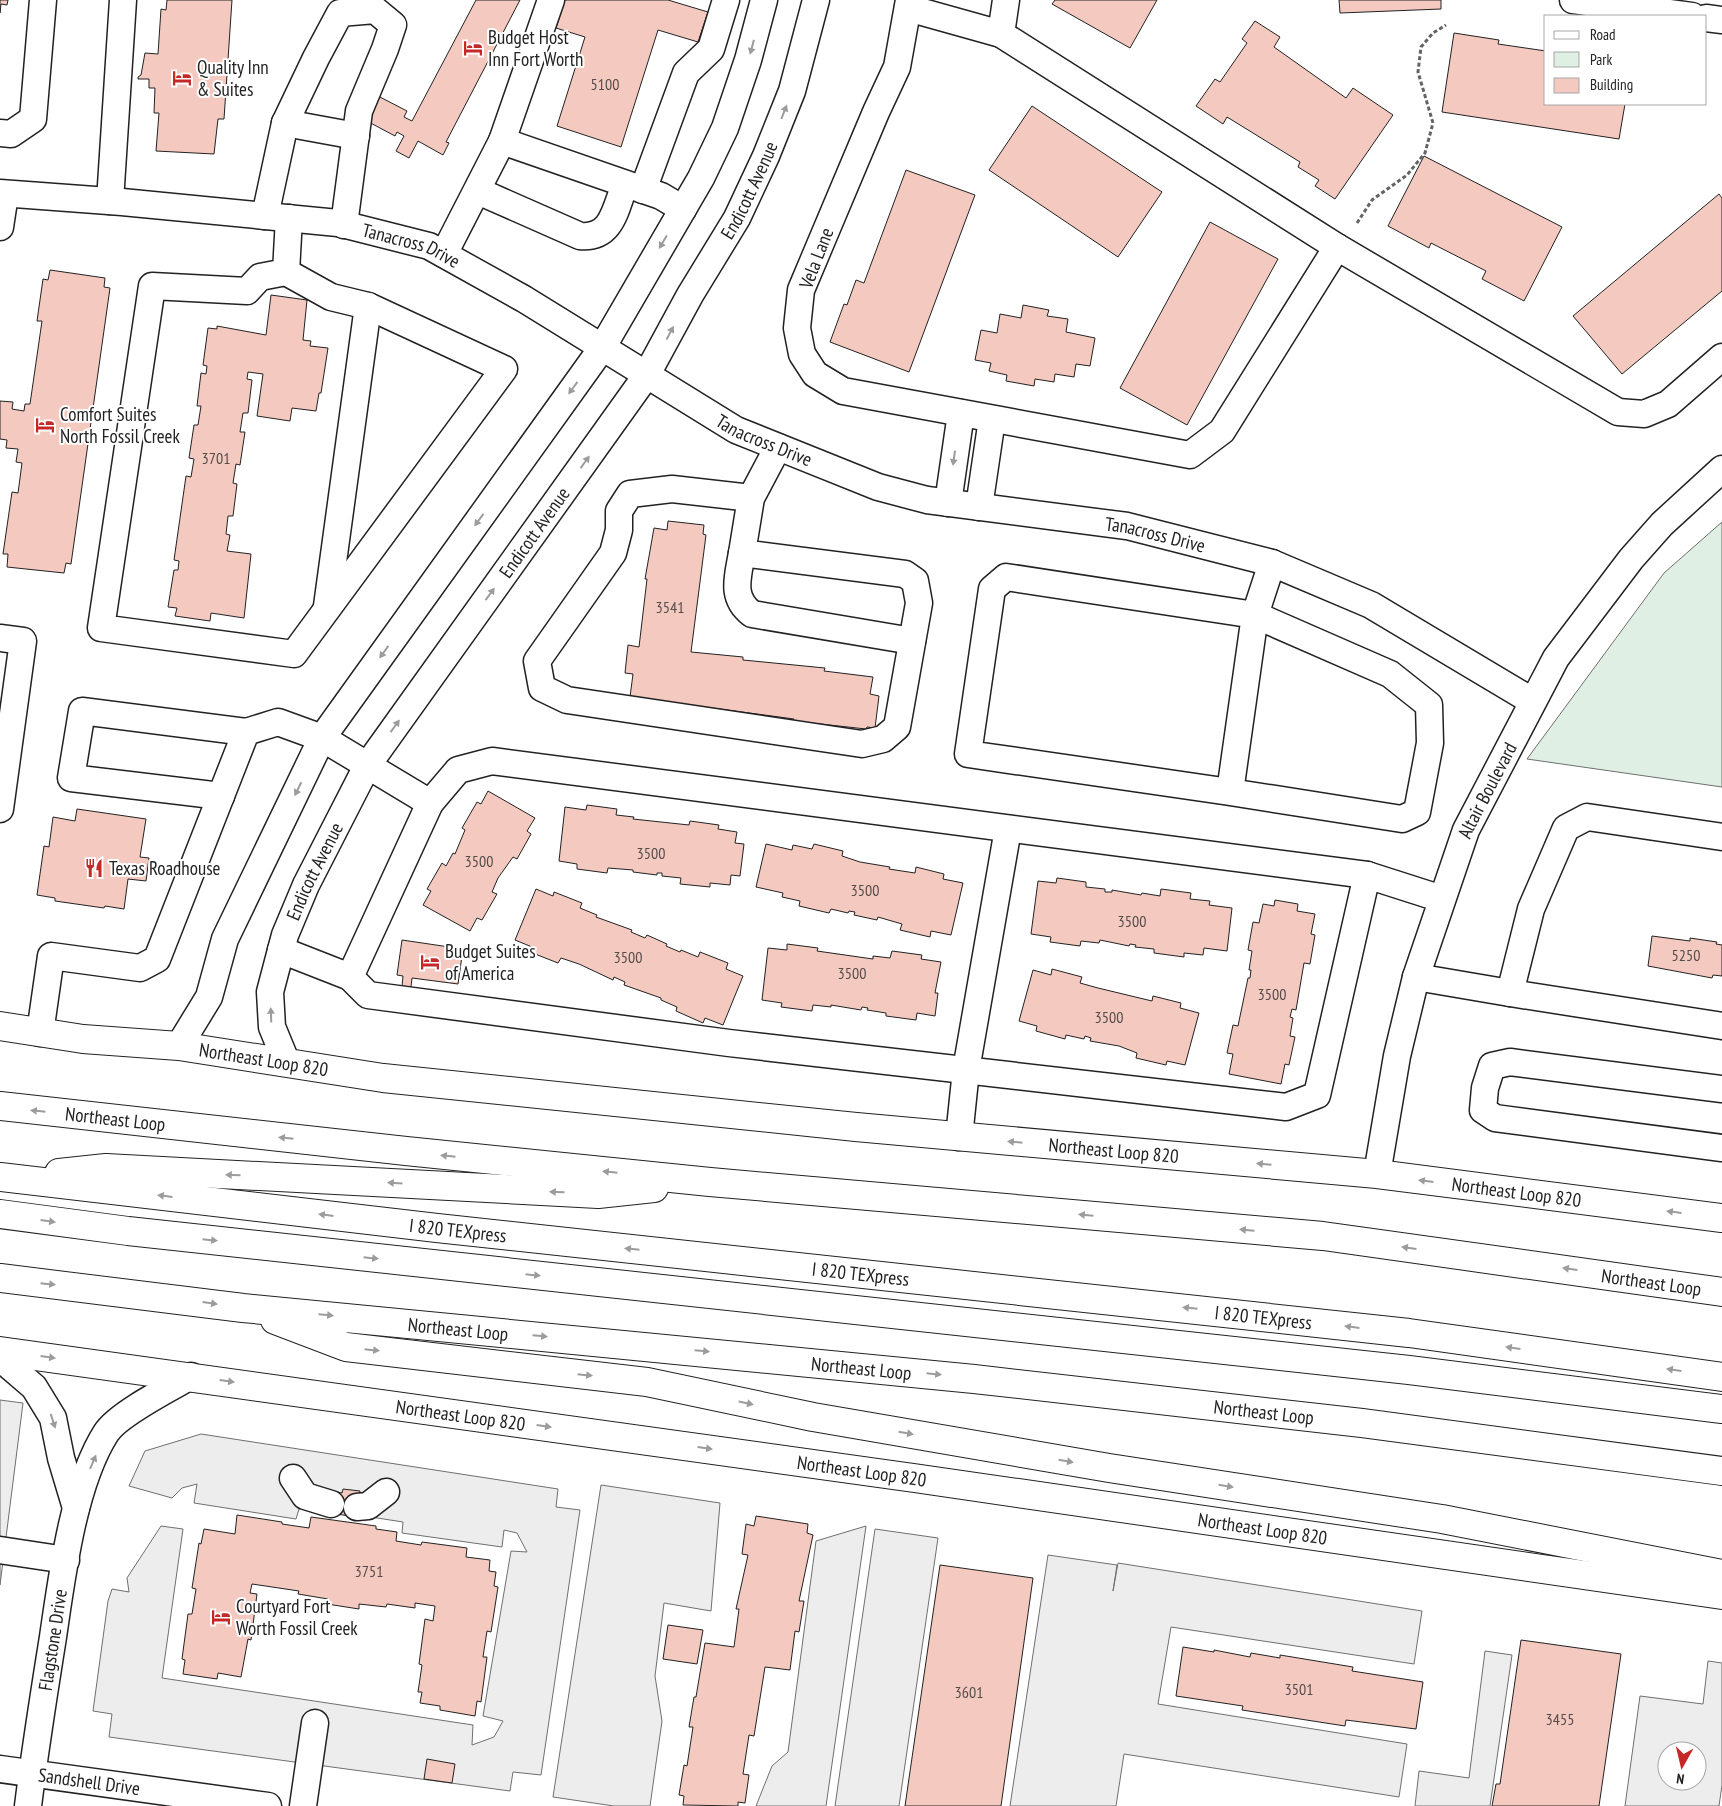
<svg xmlns="http://www.w3.org/2000/svg" width="1722" height="1806" font-family="'PT Sans Narrow',sans-serif">
	<rect width="100%" height="100%" fill="#fff"/>
	<path fill="#e0efe3" stroke="#6f6f6f" d="M1722 522V787L1527 759 1664 573Z"/>
	<path fill="#ededed" stroke="#6f6f6f" fill-rule="evenodd" d="M0 1400 23 1403 0 1585Z
		M201 1434 558 1489 556 1507 580 1510 541 1775 513 1772 510 1791 109 1737 112 1714 93 1711 108 1601 112 1589 129 1592 127 1578 161 1526 183 1529 162 1678 473 1725 472 1745 494 1737 503 1721 483 1716 511 1551 527 1552 517 1533 504 1530 502 1547 402 1533 403 1522 300 1506 296 1519 194 1503 197 1484 182 1488 172 1498 129 1486 145 1451Z
		M601 1485 720 1503 711 1611 664 1603 655 1676 662 1721 650 1806H614L553 1797Z
		M866 1526 826 1806H756L772 1766 788 1752 816 1541Z
		M875 1529 938 1538 899 1806H835Z
		M1048 1555 1117 1565 1113 1591 1118 1563 1422 1611 1414 1664 1171 1627 1158 1704 1407 1744 1399 1797 1124 1754 1116 1806H1010Z
		M1485 1651 1512 1655 1490 1806H1415L1419 1771 1469 1778Z
		M1708 1661 1722 1663V1785L1719 1806H1625L1640 1696 1703 1704ZM1667 1751H1697V1781H1667Z"/>
	<path fill="#f3c9c0" stroke="#222" d="M0 0H8L7 5 1 4 0 13Z
		M167 0H232L224 119H218L214 154 156 151 159 113H154L155 88H149V79H138V77L141 75 145 53 158 54 161 9 166 10Z
		M476 0H520L446 142 449 143 443 155 418 141 409 158 396 151 404 136 397 132 395 136 365 120 378 96 407 111 404 117 412 121Z
		M565 0H668L708 12 698 42 658 30 621 147 557 126 585 37 556 28Z
		M1055 0H1157L1130 48 1052 4Z
		M1339 0H1441V9L1340 13Z
		M1255 21 1280 37 1274 47 1346 98 1353 88 1393 115 1335 199 1315 186 1319 180 1298 167 1300 162 1227 117 1223 124 1196 106 1215 79 1220 82 1247 43 1242 39Z
		M1454 33 1499 40 1498 44 1546 51V104H1625L1619 139 1442 112Z
		M1032 106 1162 192 1118 257 989 170Z
		M1424 156 1562 227 1524 301 1482 279 1486 271 1431 243 1429 248 1388 226Z
		M906 170 975 195 909 372 830 342 844 304 847 305 856 280 864 283Z
		M1719 194 1722 198V291L1622 374 1573 316Z
		M1210 222 1278 259 1187 425 1120 388Z
		M50 270 105 278 104 287 110 288 71 564 66 563 64 573 7 567 8 554H3L12 492 18 493 22 463 16 462 18 449 6 448 7 440 0 439V401L13 402 12 409 24 411 25 404H30L42 321H37L43 279 48 280Z
		M271 295 307 300 303 340 311 341 310 346 328 348 321 393H319L316 411 292 408 290 421 257 416 263 374 248 372 247 379 252 380 248 413H243L240 432H245L240 465 236 464 233 483 237 484 233 516H228L226 534 230 535 227 551 251 554 244 618 211 613 210 621 175 616 177 608 168 607 174 570H178L179 561 174 560 186 476 191 477 194 459 189 458 194 425H198L201 406H197L201 373 206 374 207 366 203 365 208 328 217 329V326L266 335Z
		M1023 305 1049 310 1047 316 1068 319 1066 332 1095 338 1090 366 1076 364 1074 377 1055 374 1054 382 1035 379 1034 386 1006 381 1007 375 989 371 991 363 975 360 981 330 997 333 1000 314 1021 318Z
		M668 521 704 525 703 534 706 535 691 652 743 657V660L825 668 824 671 873 677 870 694 879 696 875 728 867 727 866 729 793 721 794 719 630 697 633 674 625 673 628 645 639 647 647 579H645L654 528 667 530Z
		M488 791 535 818 527 831 531 834 517 859 513 857 498 878 492 892 497 894 482 920 477 918 470 931 423 905 431 891 427 889 442 863 446 866 453 853 455 854 465 830 462 828 477 802 481 804Z
		M587 805 617 809 616 815 634 817 633 819 689 825 690 821 719 825 718 829 737 832 735 843 744 844 740 876 731 875 730 885 710 883V887L680 884 681 878 662 876V873H657V875L633 872V870L608 868 607 873 577 869V864L559 861 565 807 586 810Z
		M77 809 146 819 140 857 149 858 146 881 128 879 124 909 105 906 104 908 55 901V898L37 895 44 846 49 847 53 817 75 821Z
		M766 844 792 850 793 845 812 849 814 844 843 851 842 856 860 862 890 867 889 869 915 873 916 867 944 874 943 879 963 883 951 935 931 931 930 937 900 930 902 924 878 917 877 920 854 915 855 912 849 911 848 913 831 909 829 913 799 906 800 901 782 897 783 893 756 887Z
		M1057 878 1086 882V887L1105 889V892H1112V890L1141 895 1142 893 1160 896 1161 889 1191 893 1190 899 1210 901 1209 905 1232 908 1227 951 1204 948 1203 955 1184 953V957L1154 953V949L1135 947 1136 945 1130 944 1129 946 1100 940 1099 943 1081 941 1080 946 1050 942 1051 937 1031 934 1038 881 1056 883Z
		M536 889 553 896 554 892 582 903 580 908 597 915 596 917 632 930 631 932 645 938 647 935 667 944 666 946 680 952 681 950 698 957 700 952 728 963 726 969 743 976 723 1025 705 1018 703 1023 676 1011 677 1007 661 1000V998L624 985 625 982 614 977 613 980 579 964 561 958 558 963 530 952 532 947 515 940Z
		M1275 900 1298 904 1297 911 1315 914 1311 934 1315 935 1310 964 1304 963 1296 1010 1292 1009 1290 1017 1293 1018 1290 1036 1295 1037 1289 1065 1285 1064 1281 1084 1229 1074 1233 1054 1227 1053 1233 1025 1238 1026 1248 978H1250L1251 970H1249L1252 951 1248 950 1253 922 1259 923 1263 904 1274 906Z
		M1652 936 1690 941V938L1717 942 1716 944 1722 945V976L1713 975 1712 978 1648 966Z
		M402 940 463 949 458 984 412 978 411 987 402 986 403 976 397 975Z
		M787 944 818 948 817 951 873 959V956L890 958 892 951 922 955 921 959 941 962 935 993H938L935 1016 917 1013 916 1020 886 1016V1013L867 1010 868 1008 862 1007 861 1010 831 1005V1007L813 1005 812 1011 781 1007 782 1003 762 1000 768 948 787 950Z
		M1052 969 1082 977 1080 983 1098 988 1152 1001 1153 996 1181 1003 1180 1008 1199 1013 1185 1065 1167 1061 1166 1065 1136 1058 1137 1053 1119 1046 1090 1041 1091 1038 1085 1036 1084 1039 1066 1035 1065 1039 1036 1031 1037 1026 1019 1021 1033 970 1051 975Z
		M343 1489 360 1491 356 1517 330 1513 333 1491 342 1493Z
		M237 1515 282 1522V1524L309 1528 311 1517 376 1526V1529L397 1532 396 1541 421 1545 422 1542 467 1548 466 1557 490 1560 489 1571 496 1572 494 1586 498 1587 491 1632 487 1631 483 1657H487L481 1702 477 1701 475 1716 440 1710V1706L420 1703 422 1692H418L422 1665 419 1664 425 1619 433 1621 435 1606 415 1603V1608L387 1604 386 1607 359 1604V1609L327 1604 328 1599 298 1594 299 1591 252 1584 250 1593 257 1594 251 1640 248 1639 241 1677 218 1673 217 1679 183 1674 185 1660 182 1659 188 1614H192L196 1589 192 1588 199 1543 201 1544 204 1529 235 1534Z
		M756 1516 808 1524 807 1533 813 1535 799 1601H804L799 1632 795 1631 790 1670 765 1667 754 1736 749 1735 743 1774 749 1775 745 1803 738 1802V1806L683 1805 684 1796 679 1795 684 1765 687 1766 693 1727H689L694 1697H696L705 1643 734 1647 739 1609H736L748 1555 742 1554 746 1524 754 1526Z
		M940 1565 1033 1578 1001 1806H905Z
		M668 1625 703 1630 697 1664 663 1659Z
		M1521 1640 1621 1654 1599 1806H1492L1496 1784H1500Z
		M1183 1647 1214 1652V1650L1250 1657 1251 1653 1280 1658V1655L1353 1667 1352 1671 1423 1682 1416 1729 1346 1720 1345 1726 1242 1710 1243 1706 1176 1696Z
		M427 1759 455 1764 452 1783 424 1779Z"/>
	<g fill="none" stroke-linecap="round" stroke-linejoin="round">
		<g stroke="#222" stroke-width="29">
			<g id="minor">
				<path d="M909 0 897 67 876 112 801 290 797 328 802 354 815 374 843 391 1190 455 1222 431 1337 247"/>
				<path d="M1573 0 1692 16"/>
				<path d="M908 8 1001 34 1337 247 1618 412 1644 414 1668 404 1722 357"/>
				<path d="M1706 18 1722 20"/>
				<path d="M1001 34 1006 0"/>
				<path d="M285 123 356 136"/>
				<path d="M0 133 11 134 33 119 43 0"/>
				<path d="M502 141 661 196 683 209"/>
				<path d="M643 190 686 73 711 49 726 0"/>
				<path d="M478 191 580 236C612 239 615 210 625 184"/>
				<path id="s1" d="M0 193 122 202 338 223 429 246 524 299 736 430 878 487 927 500 1127 526 1272 563 1371 605 1532 701"/>
				<path d="M110 201 123 0"/>
				<path d="M265 216 285 123 316 58 340 13 375 10 393 25 385 49 359 111 344 225"/>
				<path d="M0 227 5 194"/>
				<path d="M444 254 502 141 551 0"/>
				<path d="M286 272 260 277 247 291 152 286 101 628 294 654 504 369 368 306 331 297 286 272 289 218"/>
				<path d="M751 498 672 489 630 494 619 511V530L613 553 537 661 542 688 567 700 862 744 883 739 897 727 919 603 915 581 905 574 742 553 751 498 778 447"/>
				<path d="M948 503 961 413"/>
				<path d="M979 507 992 419"/>
				<path d="M742 553C738 577 730 597 752 614L912 641"/>
				<path d="M327 606 368 306"/>
				<path d="M0 638 23 641 0 809"/>
				<path d="M1230 792 1402 819 1417 812 1430 743 1429 705 1390 674 1255 615 1006 577 992 589 968 754 1230 792 1255 615 1272 563"/>
				<path d="M221 796 71 778 82 711 246 732"/>
				<path d="M281 950 350 977 368 995 729 1043 1286 1107 1317 1095 1367 875 1442 899"/>
				<path d="M350 977 430 803"/>
				<path d="M1416 977 1510 993 1531 909 1566 828 1587 817 1722 837"/>
				<path d="M1510 993 1722 1026"/>
				<path d="M40 1033 51 956 140 968 157 959 246 732 278 722 322 738 430 803 458 770 492 761 1367 875"/>
				<path d="M179 1046 209 997 225 939 322 738 602 348 701 178 725 128 748 60 764 0"/>
				<path id="s2" d="M286 1061 272 1027 270 992 285 935 306 885 367 766 646 376 690 295 737 218 766 156 792 91 816 0"/>
				<path d="M1722 1089 1510 1062 1492 1066 1485 1088 1483 1110 1495 1118 1722 1148"/>
				<path d="M959 1137 966 1070 1008 829"/>
				<path id="s3" d="M1377 1174 1397 1056 1416 977 1466 830 1556 658 1631 559 1662 524 1722 469"/>
				<path d="M0 1358 34 1387 53 1418 61 1458 76 1508"/>
				<path d="M293 1478 305 1496 331 1504"/>
				<path d="M357 1507 368 1506 386 1492"/>
				<path d="M0 1550 66 1560"/>
				<path id="s4" d="M0 1769 268 1806"/>
				<path id="s5" d="M28 1806C35 1750 44 1693 53 1637 62 1576 73 1485 106 1433 118 1414 170 1388 191 1376"/>
				<path d="M303 1806 315 1723"/>
			</g>
		</g>
		<g stroke="#222" stroke-width="30">
			<g id="major">
				<path id="s6" d="M0 1026 83 1039 179 1046 383 1078 856 1127 1377 1174 1722 1218"/>
				<path id="s7" d="M0 1351 914 1478 1722 1595"/>
			</g>
		</g>
		<g stroke="#222" stroke-width="30">
			<g id="highway">
				<path id="s8" d="M0 1106 406 1151 710 1182 1323 1236 1722 1292"/>
				<path d="M59 1173 106 1168 598 1194 654 1188"/>
				<path id="s9" d="M0 1177 437 1228 1409 1333 1722 1377"/>
				<path d="M0 1214 128 1231 1409 1370 1722 1409"/>
				<path id="s10" d="M0 1278 243 1308 974 1379 1362 1423 1722 1471"/>
				<path d="M275 1320 346 1347 647 1382 813 1417 1109 1468 1442 1519 1722 1574"/>
			</g>
		</g>
		<path stroke="#646464" stroke-width="3" stroke-dasharray="4 2.5" stroke-linecap="butt" d="M1357 223 1372 200 1407 175 1425 153 1433 123 1418 72 1421 47 1433 33 1446 25"/>
		<use href="#minor" stroke="#fff" stroke-width="26"/>
		<use href="#major" stroke="#fff" stroke-width="28"/>
		<use href="#highway" stroke="#fff" stroke-width="28"/>
	</g>
	<defs><path id="oneway-solid" d="M-6-.8H1V-3.2L6.5 0L1 3.2V.8H-6Z" transform="scale(1.25)"/></defs>
	<g fill="#9c9c9c">
		<use href="#oneway-solid" transform="translate(752 47) rotate(105)"/>
		<use href="#oneway-solid" transform="translate(784 112) rotate(-69)"/>
		<use href="#oneway-solid" transform="translate(663 242) rotate(121)"/>
		<use href="#oneway-solid" transform="translate(670 333) rotate(-62)"/>
		<use href="#oneway-solid" transform="translate(573 388) rotate(126)"/>
		<use href="#oneway-solid" transform="translate(954 458) rotate(98)"/>
		<use href="#oneway-solid" transform="translate(585 462) rotate(-54)"/>
		<use href="#oneway-solid" transform="translate(479 520) rotate(126)"/>
		<use href="#oneway-solid" transform="translate(490 594) rotate(-54)"/>
		<use href="#oneway-solid" transform="translate(384 652) rotate(126)"/>
		<use href="#oneway-solid" transform="translate(395 726) rotate(-54)"/>
		<use href="#oneway-solid" transform="translate(298 789) rotate(116)"/>
		<use href="#oneway-solid" transform="translate(271 1015) rotate(-92)"/>
		<use href="#oneway-solid" transform="translate(38 1111) rotate(-174)"/>
		<use href="#oneway-solid" transform="translate(286 1138) rotate(-174)"/>
		<use href="#oneway-solid" transform="translate(1015 1142) rotate(-175)"/>
		<use href="#oneway-solid" transform="translate(448 1156) rotate(-174)"/>
		<use href="#oneway-solid" transform="translate(1264 1164) rotate(-175)"/>
		<use href="#oneway-solid" transform="translate(610 1172) rotate(-174)"/>
		<use href="#oneway-solid" transform="translate(233 1175) rotate(-178)"/>
		<use href="#oneway-solid" transform="translate(1426 1181) rotate(-173)"/>
		<use href="#oneway-solid" transform="translate(395 1183) rotate(-176)"/>
		<use href="#oneway-solid" transform="translate(557 1192) rotate(-178)"/>
		<use href="#oneway-solid" transform="translate(165 1196) rotate(-173)"/>
		<use href="#oneway-solid" transform="translate(1674 1212) rotate(-173)"/>
		<use href="#oneway-solid" transform="translate(326 1215) rotate(-173)"/>
		<use href="#oneway-solid" transform="translate(1086 1215) rotate(-175)"/>
		<use href="#oneway-solid" transform="translate(48 1221) rotate(8)"/>
		<use href="#oneway-solid" transform="translate(1247 1230) rotate(-175)"/>
		<use href="#oneway-solid" transform="translate(210 1240) rotate(6)"/>
		<use href="#oneway-solid" transform="translate(1409 1248) rotate(-172)"/>
		<use href="#oneway-solid" transform="translate(632 1249) rotate(-174)"/>
		<use href="#oneway-solid" transform="translate(371 1258) rotate(6)"/>
		<use href="#oneway-solid" transform="translate(1570 1269) rotate(-172)"/>
		<use href="#oneway-solid" transform="translate(533 1275) rotate(6)"/>
		<use href="#oneway-solid" transform="translate(48 1284) rotate(6)"/>
		<use href="#oneway-solid" transform="translate(210 1303) rotate(8)"/>
		<use href="#oneway-solid" transform="translate(1190 1308) rotate(-174)"/>
		<use href="#oneway-solid" transform="translate(326 1315) rotate(5)"/>
		<use href="#oneway-solid" transform="translate(1352 1327) rotate(-173)"/>
		<use href="#oneway-solid" transform="translate(540 1336) rotate(5)"/>
		<use href="#oneway-solid" transform="translate(1513 1348) rotate(-172)"/>
		<use href="#oneway-solid" transform="translate(372 1350) rotate(6)"/>
		<use href="#oneway-solid" transform="translate(702 1351) rotate(5)"/>
		<use href="#oneway-solid" transform="translate(48 1357) rotate(8)"/>
		<use href="#oneway-solid" transform="translate(1674 1370) rotate(-172)"/>
		<use href="#oneway-solid" transform="translate(934 1374) rotate(6)"/>
		<use href="#oneway-solid" transform="translate(585 1375) rotate(6)"/>
		<use href="#oneway-solid" transform="translate(227 1381) rotate(8)"/>
		<use href="#oneway-solid" transform="translate(746 1403) rotate(12)"/>
		<use href="#oneway-solid" transform="translate(53 1421) rotate(72)"/>
		<use href="#oneway-solid" transform="translate(544 1426) rotate(8)"/>
		<use href="#oneway-solid" transform="translate(906 1433) rotate(10)"/>
		<use href="#oneway-solid" transform="translate(705 1448) rotate(8)"/>
		<use href="#oneway-solid" transform="translate(1066 1461) rotate(10)"/>
		<use href="#oneway-solid" transform="translate(93 1462) rotate(-67)"/>
		<use href="#oneway-solid" transform="translate(1226 1486) rotate(9)"/>
	</g>
	<defs>
		<g id="hotel-bare" transform="scale(1.5)"><path d="M-6-4.5h1.5V1H6V5H4.5V3h-9V5H-6ZM-4 0a1.8 1.8 0 1 1 3.6 0ZM.5 0V-2.5h3Q6-2.5 6 0Z" fill="#c62828" stroke="#fff" stroke-width="2.5" paint-order="stroke"/></g>
		<g id="restaurant-bare" transform="scale(1.5)"><path d="M-5-6h1v4h1v-4h1v4h1v-4h1v5L-1.5 .5V6h-2V.5L-5-1ZM5-6V6H3V1.5H1.5Q1.5-4 5-6Z" fill="#c62828" stroke="#fff" stroke-width="2.5" paint-order="stroke"/></g>
	</defs>
	<g fill-rule="evenodd">
		<use href="#hotel-bare" x="473" y="48"/>
		<use href="#hotel-bare" x="182" y="78"/>
		<use href="#hotel-bare" x="45" y="425"/>
		<use href="#restaurant-bare" x="94" y="868"/>
		<use href="#hotel-bare" x="430" y="962"/>
		<use href="#hotel-bare" x="221" y="1617"/>
	</g>
	<g text-anchor="middle" dominant-baseline="central" stroke-width="4" stroke-linejoin="round" paint-order="stroke">
		<g font-size="16" fill="#564c4a">
			<text x="605" y="84">5100</text>
			<text x="216" y="458">3701</text>
			<text x="670" y="607">3541</text>
			<text x="651" y="853">3500</text>
			<text x="479" y="861">3500</text>
			<text x="865" y="890">3500</text>
			<text x="1132" y="921">3500</text>
			<text x="1686" y="955">5250</text>
			<text x="628" y="957">3500</text>
			<text x="852" y="973">3500</text>
			<text x="1272" y="994">3500</text>
			<text x="1109" y="1017">3500</text>
			<text x="369" y="1571">3751</text>
			<text x="1299" y="1689">3501</text>
			<text x="969" y="1692">3601</text>
			<text x="1560" y="1719">3455</text>
		</g>
		<g font-size="19" fill="#222" stroke="#fff" text-anchor="start">
			<text x="488" y="37">Budget Host<tspan x="488" dy="22">Inn Fort Worth</tspan></text>
			<text x="197" y="67">Quality Inn<tspan x="197" dy="22">&amp; Suites</tspan></text>
			<text x="60" y="414">Comfort Suites<tspan x="60" dy="22">North Fossil Creek</tspan></text>
			<text x="109" y="868">Texas Roadhouse</text>
			<text x="445" y="951">Budget Suites<tspan x="445" dy="22">of America</tspan></text>
			<text x="236" y="1606">Courtyard Fort<tspan x="236" dy="22">Worth Fossil Creek</tspan></text>
		</g>
		<g font-size="19" fill="#222" stroke="#fff">
			<text stroke="none"><textPath href="#s2" startOffset="1011">Endicott Avenue</textPath></text>
			<text stroke="none"><textPath href="#s1" startOffset="416">Tanacross Drive</textPath></text>
			<text transform="translate(816 258) rotate(-69)">Vela Lane</text>
			<text stroke="none"><textPath href="#s1" startOffset="821">Tanacross Drive</textPath></text>
			<text stroke="none"><textPath href="#s2" startOffset="606">Endicott Avenue</textPath></text>
			<text stroke="none"><textPath href="#s1" startOffset="1226">Tanacross Drive</textPath></text>
			<text stroke="none"><textPath href="#s3" startOffset="401">Altair Boulevard</textPath></text>
			<text stroke="none"><textPath href="#s2" startOffset="201">Endicott Avenue</textPath></text>
			<text stroke="none"><textPath href="#s6" startOffset="266">Northeast Loop 820</textPath></text>
			<text stroke="none"><textPath href="#s8" startOffset="116">Northeast Loop</textPath></text>
			<text stroke="none"><textPath href="#s6" startOffset="1121">Northeast Loop 820</textPath></text>
			<text stroke="none"><textPath href="#s6" startOffset="1526">Northeast Loop 820</textPath></text>
			<text stroke="none"><textPath href="#s9" startOffset="461">I 820 TEXpress</textPath></text>
			<text stroke="none"><textPath href="#s9" startOffset="866">I 820 TEXpress</textPath></text>
			<text stroke="none"><textPath href="#s8" startOffset="1661">Northeast Loop</textPath></text>
			<text stroke="none"><textPath href="#s9" startOffset="1271">I 820 TEXpress</textPath></text>
			<text stroke="none"><textPath href="#s10" startOffset="461">Northeast Loop</textPath></text>
			<text stroke="none"><textPath href="#s10" startOffset="866">Northeast Loop</textPath></text>
			<text stroke="none"><textPath href="#s10" startOffset="1271">Northeast Loop</textPath></text>
			<text stroke="none"><textPath href="#s7" startOffset="465">Northeast Loop 820</textPath></text>
			<text stroke="none"><textPath href="#s7" startOffset="870">Northeast Loop 820</textPath></text>
			<text stroke="none"><textPath href="#s7" startOffset="1275">Northeast Loop 820</textPath></text>
			<text stroke="none"><textPath href="#s5" startOffset="168">Flagstone Drive</textPath></text>
			<text stroke="none"><textPath href="#s4" startOffset="90">Sandshell Drive</textPath></text>
		</g>
	</g>
	<rect x="1544" y="15" width="162" height="90" fill="#ffffff" stroke="#a7a7a7"/>
	<rect x="1554" y="31" width="25" height="8" fill="#ffffff" stroke="#a7a7a7"/>
	<text x="1590" y="40" font-size="15" fill="#222222">Road</text>
	<rect x="1554" y="52" width="25" height="15" fill="#e0efe3" stroke="#a7a7a7"/>
	<text x="1590" y="65" font-size="15" fill="#222222">Park</text>
	<rect x="1554" y="78" width="25" height="15" fill="#f3c9c0" stroke="#a7a7a7"/>
	<text x="1590" y="90" font-size="15" fill="#222222">Building</text>
	<g transform="translate(1682 1766) rotate(188)"><circle r="24" fill="#ffffff" stroke="#a7a7a7"/>
	<path d="M0-4L9 19L0 12L-9 19Z" fill="#c62828"/>
	<text y="-8" font-size="14" font-weight="bold" text-anchor="middle" fill="#222222">N</text>
	</g>
</svg>
